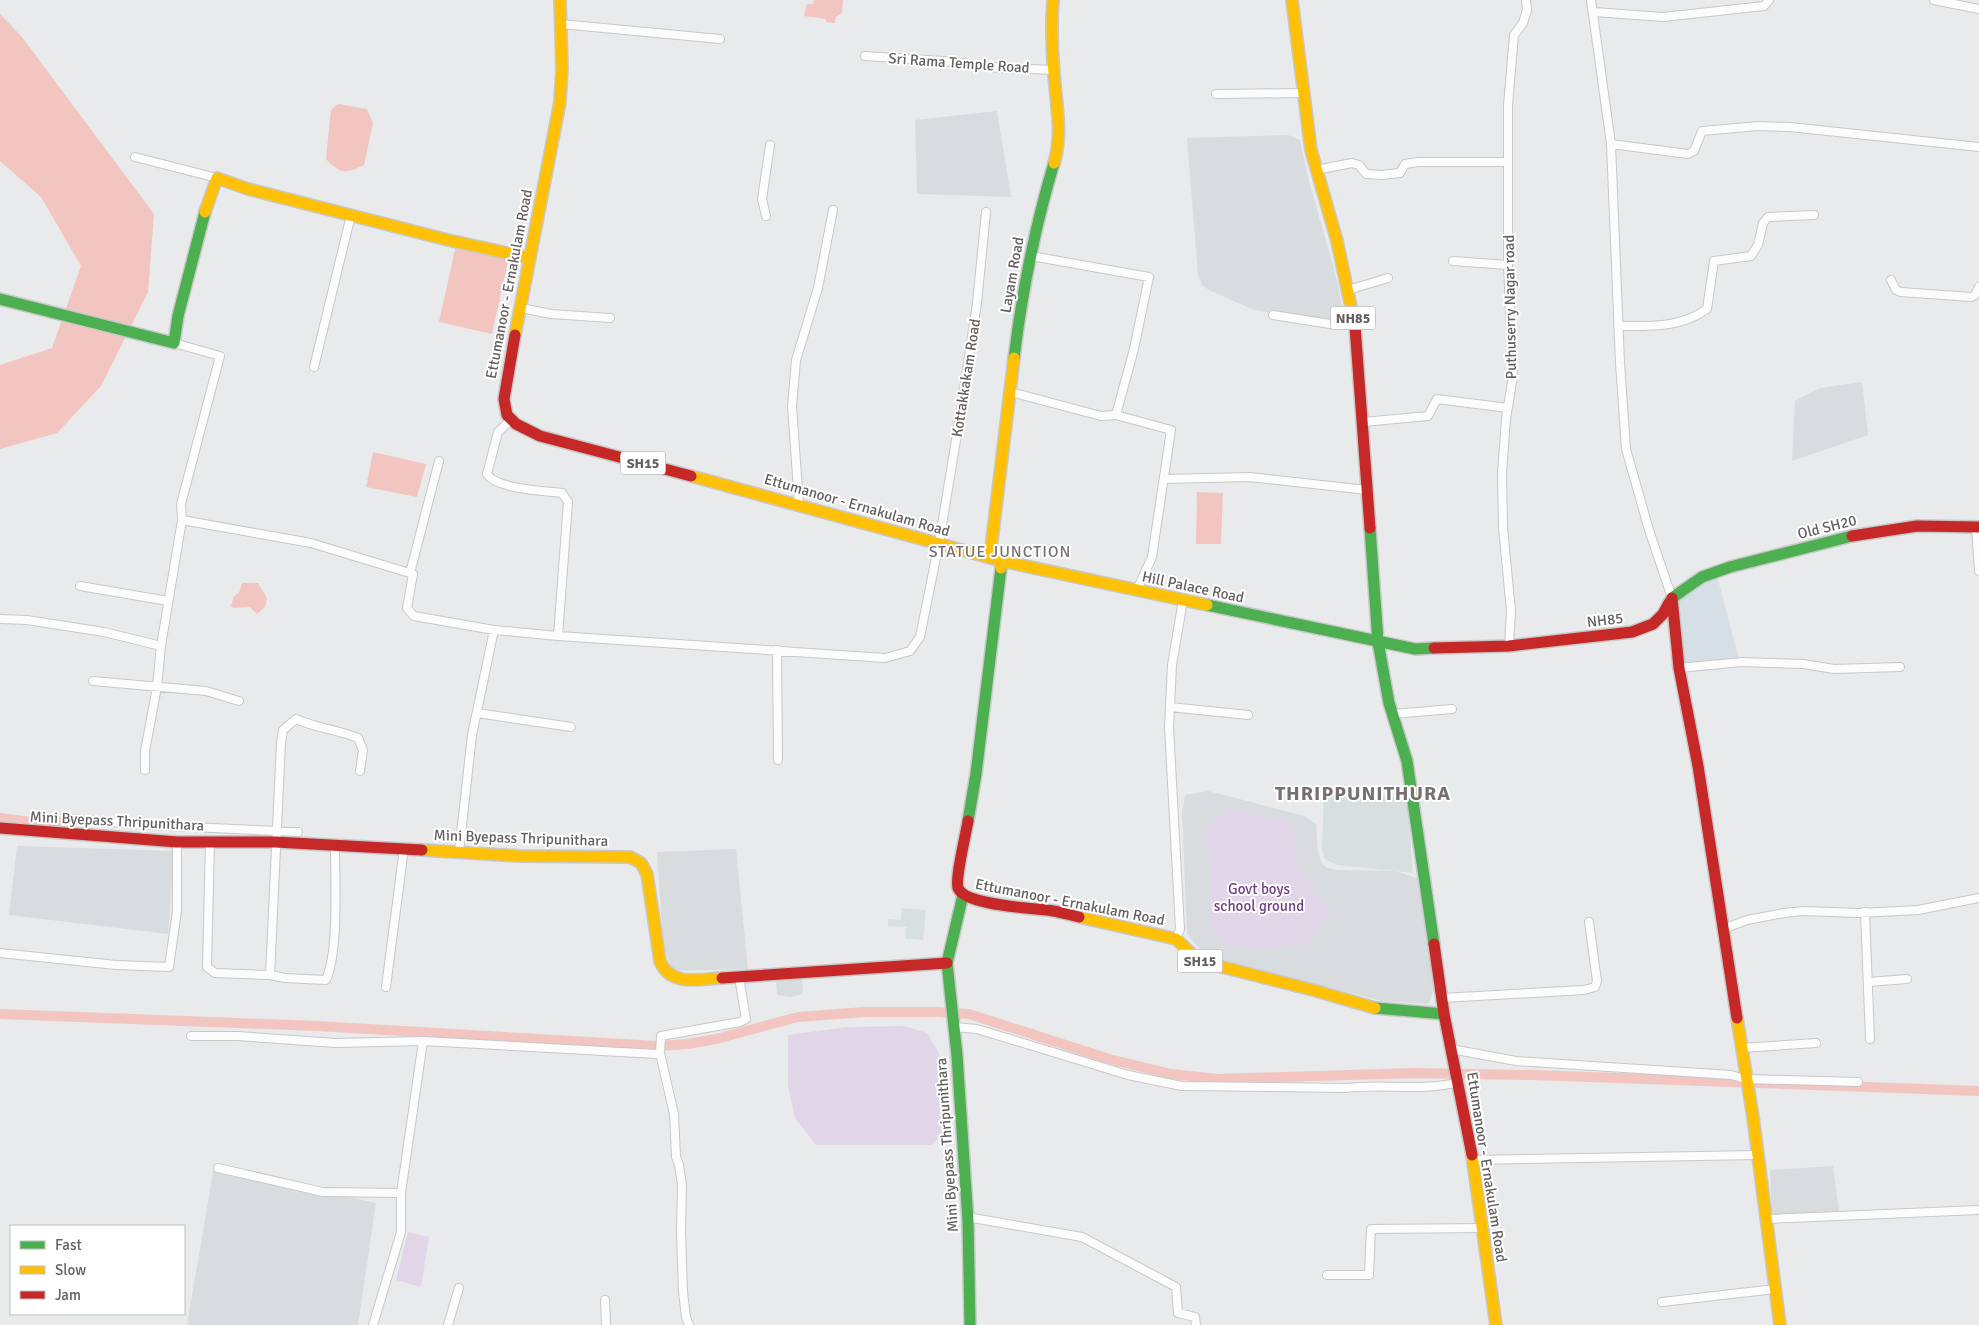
<svg xmlns="http://www.w3.org/2000/svg" width="1979" height="1325" font-family="Signika,sans-serif">
	<rect width="100%" height="100%" fill="#e8eaec"/>
	<path fill="#d6dfe5" d="M1717 576 1739 659 1681 663 1677 600Z"/>
	<path fill="#d9dcdf" d="M997 111 1011 197 917 194 915 120Z
		M1288 135 1300 140 1308 178 1335 272 1345 321 1307 319 1254 310 1209 290 1202 285 1198 275 1187 138Z
		M1862 382 1868 435 1792 461 1795 401 1820 388Z
		M1208 791 1305 816 1316 824 1318 853 1322 863 1327 868 1336 870 1395 871 1417 878 1432 964 1434 990 1428 1004 1381 1001 1228 961 1206 954 1196 945 1187 933 1182 813 1185 795Z
		M17 846 174 851 168 934 9 915Z
		M736 849 748 969 673 971 663 947 657 852Z
		M799 978 802 981 803 991 800 995 790 997 777 995 776 982Z
		M1833 1166 1840 1219 1772 1222 1770 1170Z
		M214 1167 376 1203 358 1325H187Z"/>
	<path fill="#d7e0de" d="M1324 789 1407 799 1413 873 1338 865 1326 860 1322 851Z
		M902 908 926 910 923 940 905 938 906 927 888 926V919L901 920Z"/>
	<path fill="#e0d6e7" d="M1227 810 1240 811 1283 821 1291 825 1296 833 1293 845 1300 869 1317 896 1328 902 1329 919 1321 924 1314 938 1302 945H1284L1258 950 1228 944 1213 931 1209 915 1210 871 1207 830 1210 822Z
		M904 1026 927 1033 939 1053 945 1099 944 1132 932 1145H816L795 1118 788 1085V1035L848 1027Z
		M408 1232 429 1237 421 1287 396 1280Z"/>
	<path fill="#f2c5c1" d="M814 0H843L842 13 836 17 835 23 826 22V19L804 16 807 4H813Z
		M0 14 22 37 154 214 148 292 101 386 57 433 0 449V365L52 348 81 266 41 197 0 161Z
		M338 104 367 109 373 123 364 165C346 174 340 174 326 159L331 110Z
		M456 245 509 257 492 334 439 322Z
		M373 452 426 464 417 497 366 487Z
		M1197 492 1223 493 1221 544H1196Z
		M242 583H258L267 598 265 607 257 614 250 607 233 608 231 606 234 596 239 593Z"/>
	<g fill="none" stroke-linecap="round" stroke-linejoin="round">
		<path stroke="#f2c5c1" stroke-width="10" d="M0 818 39 823 58 821
			M0 1014 317 1026 657 1046 688 1044 716 1039 798 1017 865 1012H937L969 1014 1109 1059 1171 1074 1218 1079 1414 1073 1533 1075 1979 1091"/>
		<g stroke="#c8c8c9" stroke-width="10">
			<path id="street" d="M1591 0 1611 144 1620 363 1626 449 1649 530 1672 598
				M1934 0 1979 9
				M1594 12 1663 17 1764 6 1769 0
				M561 24 720 39
				M865 56 943 61 1000 68 1054 70
				M1216 94 1303 93
				M1611 144 1688 154 1694 151 1702 131 1758 126 1790 127 1979 147
				M135 157 217 178
				M1316 170 1352 163 1359 165 1366 174 1382 175 1400 173 1405 164 1418 162H1508
				M766 216 762 199 770 145
				M1031 256 1149 277 1134 349 1116 415 1171 430 1152 557 1137 590
				M1453 261 1508 265
				M1891 280 1896 290 1901 292 1971 297 1975 295 1979 287
				M1348 290 1388 278
				M521 308 551 314 610 318
				M1273 315 1330 324 1355 325
				M1618 326C1650 326 1681 328 1707 309L1714 261 1751 256 1758 245 1763 223 1768 217 1814 215
				M174 343 220 356 181 504 182 520 311 543 413 574 407 608 414 616 494 630 558 636 885 658 910 651 920 637 939 543 961 410 977 303 986 212
				M314 367 351 215
				M1011 392 1101 416 1116 415
				M511 420 498 432 487 474C496 489 545 491 562 493L568 502 558 636
				M1363 422 1428 416 1437 399 1508 408
				M1164 479 1250 477 1367 490
				M799 504 792 406 796 360 818 288 833 210
				M1976 527 1979 571
				M410 573 439 461
				M80 586 168 601
				M0 619 27 620 104 632 161 646
				M1509 646 1511 611 1503 528 1502 473 1506 419 1513 376 1508 265V105L1514 35 1523 23 1527 10 1526 0
				M777 650 778 760
				M1679 668 1742 662 1803 664 1834 669 1900 667
				M93 681 206 691 239 701
				M1170 707 1248 715
				M477 713 571 727
				M1393 714 1452 709
				M145 770V751L157 687 161 646 182 520
				M72 819 148 825 298 832
				M210 841 207 967 215 973 270 975
				M335 846C335 881 339 950 326 980L285 978 270 975 281 743 283 730 296 719C316 728 338 730 358 738L363 750 360 771
				M459 852 472 735 494 630
				M1865 912 1870 1039
				M1723 929 1747 920 1784 913 1803 911 1859 913 1918 910 1979 898
				M1176 939 1180 929 1169 727 1172 665 1183 600
				M0 953 116 965 169 967 177 911V842
				M1868 982 1907 979
				M386 987 404 848
				M1442 998 1584 990 1595 987 1597 981 1589 922
				M954 1027 977 1029 1128 1075 1182 1086 1346 1088C1383 1083 1421 1092 1459 1082
				M191 1036H237L336 1043 423 1041
				M1741 1048 1816 1043
				M1451 1049 1516 1061 1731 1075 1746 1079 1858 1082
				M660 1053 674 1114 676 1157 679 1165 682 1185 681 1231 683 1292 686 1317 689 1325
				M1474 1160 1758 1155
				M218 1168 323 1192 401 1193
				M967 1217 1082 1237 1176 1287 1178 1313 1195 1317 1196 1325
				M1766 1219 1979 1210
				M1327 1275H1369L1371 1229 1484 1228
				M605 1300 606 1325
				M1662 1302 1775 1289
				M373 1325 401 1232V1193L423 1041 656 1054 660 1053 661 1036 740 1022 746 1019 739 977
				M448 1325 459 1288"/>
		</g>
		<g stroke="#c8c8c8" stroke-width="14">
			<path id="fast" d="M0 299 174 343 178 316 205 212
				M1014 358C1022 292 1035 227 1054 163
				M1370 528 1378 642 1389 703 1407 761 1434 944
				M1669 603 1672 598 1702 577 1730 567 1852 536
				M1207 605 1415 649 1434 648
				M968 821 976 774 1001 568
				M963 895 947 963 957 1055 968 1221 970 1325
				M1375 1008 1444 1014"/>
		</g>
		<g stroke="#c8c8c8" stroke-width="14">
			<path id="slow" d="M1053 0C1051 25 1052 49 1054 74 1056 104 1063 134 1054 163
				M1292 0 1311 150 1337 241 1355 326
				M205 212 217 178 248 189 448 240 530 258
				M515 335 560 102 562 68 560 0
				M691 476 1002 561 1001 568
				M990 557 1014 358
				M1002 561 1207 605
				M422 850 519 856 630 857 641 863 647 874 660 961C670 987 700 979 722 978
				M1079 917 1176 939 1199 961 1313 990 1375 1008
				M1737 1018 1753 1117 1780 1325
				M1472 1155 1496 1325"/>
		</g>
		<g stroke="#c8c8c8" stroke-width="14">
			<path id="jam" d="M1355 326 1370 528
				M515 335 504 399 507 415 516 424 540 436 691 476
				M1852 536 1917 526 1979 527
				M1672 598 1679 668 1698 766 1737 1018
				M1434 648 1509 646 1632 632 1653 624 1663 614 1669 603
				M968 821C966 834 955 878 958 888 965 906 1035 908 1053 911 1061 912 1070 915 1079 917
				M0 828 177 842H275L422 850
				M1434 944 1444 1014 1472 1155
				M722 978 947 963"/>
		</g>
		<use href="#street" stroke="#fcfcfc" stroke-width="8"/>
		<use href="#fast" stroke="#4caf50" stroke-width="11"/>
		<use href="#slow" stroke="#ffc107" stroke-width="11"/>
		<use href="#jam" stroke="#c62828" stroke-width="11"/>
	</g>
	<g text-anchor="middle" dominant-baseline="central" stroke-width="4" stroke-linejoin="round" paint-order="stroke">
		<g fill="#fff" stroke="#938f8e" stroke-width="1">
			<rect x="1330.5" y="306.5" width="45" height="23" rx="4"/>
			<rect x="620.5" y="451.5" width="45" height="23" rx="4"/>
			<rect x="1177.5" y="949.5" width="45" height="23" rx="4"/>
		</g>
		<g font-size="14" font-weight="bold" fill="#655f5e">
			<text x="1353" y="318">NH85</text>
			<text x="643" y="463">SH15</text>
			<text x="1200" y="961">SH15</text>
		</g>
		<g font-size="15" fill="#655f5e" stroke="#fff">
			<text transform="translate(959 63) rotate(4)">Sri Rama Temple Road</text>
			<text transform="translate(1012 275) rotate(-80)">Layam Road</text>
			<text transform="translate(509 284) rotate(-79)">Ettumanoor - Ernakulam Road</text>
			<text transform="translate(1510 307) rotate(-91)">Puthuserry Nagar road</text>
			<text transform="translate(966 378) rotate(-81)">Kottakkakam Road</text>
			<text transform="translate(857 505) rotate(16)">Ettumanoor - Ernakulam Road</text>
			<text transform="translate(1827 527) rotate(-14)">Old SH20</text>
			<text transform="translate(1193 587) rotate(12)">Hill Palace Road</text>
			<text transform="translate(1605 620) rotate(-7)">NH85</text>
			<text transform="translate(117 821) rotate(3)">Mini Byepass Thripunithara</text>
			<text transform="translate(521 838) rotate(2)">Mini Byepass Thripunithara</text>
			<text transform="translate(1070 902) rotate(11)">Ettumanoor - Ernakulam Road</text>
			<text transform="translate(947 1145) rotate(-94)">Mini Byepass Thripunithara</text>
			<text transform="translate(1487 1167) rotate(81)">Ettumanoor - Ernakulam Road</text>
		</g>
		<g font-size="15" fill="#6e3f82" stroke="#fff">
			<text x="1259" y="889">Govt boys<tspan x="1259" dy="17">school ground</tspan></text>
		</g>
		<g font-size="16" letter-spacing="1" fill="#77706f" stroke="#fff">
			<text x="1000" y="552">STATUE JUNCTION</text>
		</g>
		<g font-size="20" font-weight="bold" letter-spacing="1" fill="#77706f" stroke="#fff">
			<text x="1363" y="793">THRIPPUNITHURA</text>
		</g>
	</g>
	<rect x="10" y="1225" width="175" height="90" fill="#ffffff" stroke="#c1bfbf"/>
	<rect x="20" y="1241" width="25" height="8" fill="#4caf50" stroke="#c1bfbf"/>
	<text x="55" y="1250" font-size="15" fill="#655f5e">Fast</text>
	<rect x="20" y="1266" width="25" height="8" fill="#ffc107" stroke="#c1bfbf"/>
	<text x="55" y="1275" font-size="15" fill="#655f5e">Slow</text>
	<rect x="20" y="1291" width="25" height="8" fill="#c62828" stroke="#c1bfbf"/>
	<text x="55" y="1300" font-size="15" fill="#655f5e">Jam</text>
</svg>
